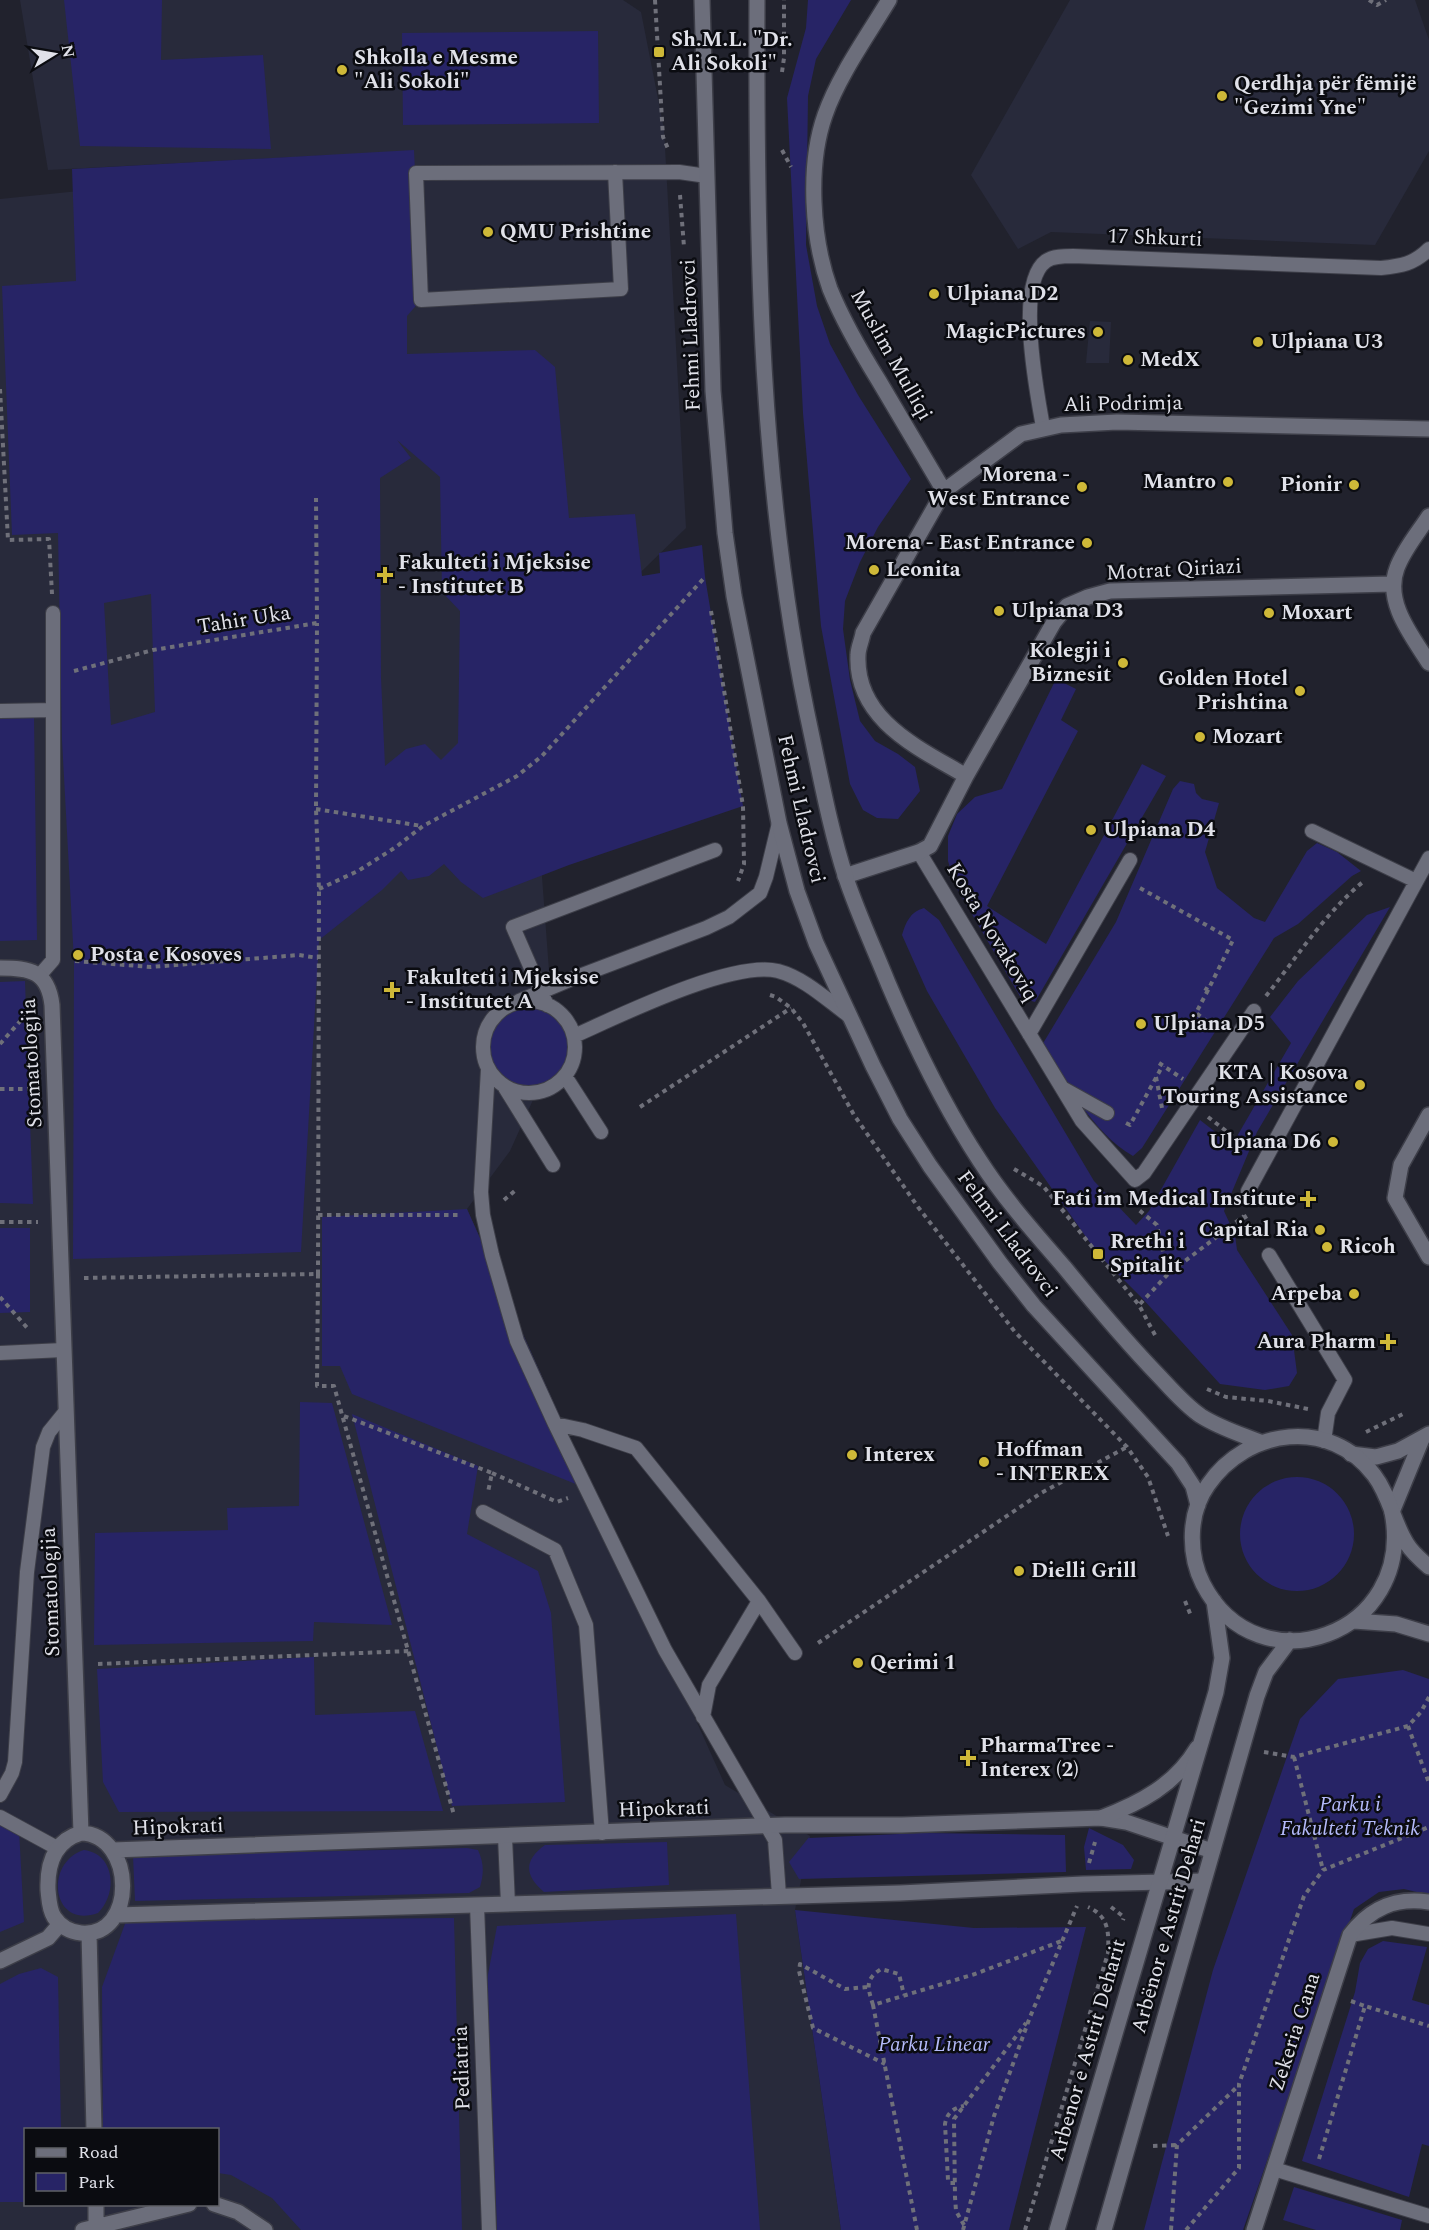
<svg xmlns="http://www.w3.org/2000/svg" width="1429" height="2230" font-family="Spectral,serif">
	<rect width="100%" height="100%" fill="#21222d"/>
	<path fill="#282a3b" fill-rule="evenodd" d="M20 0H623L641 12 664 129 686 528 605 607 531 729 555 1051 510 1151 467 1209 725 1785 810 1836 795 1910 841 2230H0V199L79 191 333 155 48 170ZM26 2130H218V2204H26Z
		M1070 0H1415L1429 40V151L1375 245 1051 232 1018 249 971 175Z
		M1090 321 1111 322 1109 363H1086Z"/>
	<path fill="#272466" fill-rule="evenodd" d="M64 0H162L161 60 263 55 271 149 80 146Z
		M808 0H851L816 59 808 96 806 245 817 306 830 344 858 395 911 479 878 527 860 562 845 601 843 629 850 680 860 721 875 741 898 754 915 767 920 791 898 819 877 818 863 810 850 784 821 626 803 413 787 98 806 28Z
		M598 31 599 123 403 125 402 33Z
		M414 150 421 300 407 316V354L535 350 555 367 569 518 635 514 642 576 660 573 659 553 702 545 705 577 743 806 569 865 483 898 461 882 444 864 429 876 408 880 401 871 382 890 319 940 301 1252 73 1259 74 961 62 740 58 533 12 535 2 286 76 281 72 169ZM397 440 440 477 442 592 460 611 458 743 441 760 425 744 406 749 385 766 381 678 380 478 411 458ZM151 594 155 712 111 725 104 603Z
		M1056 679 1076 689 1061 720 1078 731 987 906 1046 944 1142 764 1166 776 1035 1002 1021 998 956 887 948 861V836L957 814 975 797 1002 789Z
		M0 715H34L37 940 0 941Z
		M1180 781 1194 784 1196 793 1202 799 1219 803 1205 852 1217 888 1254 918 1265 922 1307 851 1317 843 1337 852 1361 871 1352 876 1298 924 1274 938 1142 1148 1133 1156C1092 1132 1068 1084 1042 1045L1116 922 1173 789Z
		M1390 907 1257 1132 1224 1211 1235 1235 1237 1250 1292 1335 1297 1373 1289 1386 1265 1390 1220 1384 1142 1298 1098 1254 995 1108 927 991 902 935C906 922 910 912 924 908L939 920 1094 1181 1136 1225 1149 1211 1200 1120 1232 1145 1291 1043 1270 1017 1298 981 1367 915Z
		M25 981 33 1204 0 1203V982Z
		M490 1047a39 39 0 1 1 78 0a39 39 0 1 1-78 0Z
		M467 1209 593 1491 352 1394 340 1366H322V1217Z
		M0 1228H30V1312L0 1313Z
		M300 1402 332 1403 392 1625 314 1622 313 1641 94 1645 95 1533 228 1530 227 1508 299 1506Z
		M352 1414 478 1466 467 1534 538 1571 551 1613 565 1802 452 1806Z
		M1240 1534a57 57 0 1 1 114 0a57 57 0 1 1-114 0Z
		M314 1657 315 1715 415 1711 443 1811 119 1812 103 1782 97 1669Z
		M1403 1670 1429 1679V1895L1404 1889 1379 1892 1354 1909 1243 2230H1144L1213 1970 1300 1719 1338 1679Z
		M0 1820 19 1830 24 1922 0 1932Z
		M1089 1828 1123 1845 1134 1860 1131 1869 1086 1870 1084 1847Z
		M922 1833 1065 1835 1066 1872 799 1879 789 1862 810 1836 809 1838Z
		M667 1842 669 1885 544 1892C524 1875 524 1860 545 1845Z
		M467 1848 478 1850C484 1863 484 1873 480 1887L469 1893 135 1901 133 1856Z
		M84 1850C115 1854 118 1893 98 1913 51 1930 44 1862 84 1850Z
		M795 1910 974 1928 1086 1927 1009 2230H841Z
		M736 1914 760 2230H497L487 1980 497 1926Z
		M454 1918 462 2230H301L272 2198 231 2175 218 2173V2130L103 2129 102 1987 126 1921Z
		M1383 1941 1427 1947 1412 2000 1429 2005V2146L1422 2144 1409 2197 1302 2161 1355 1992 1360 1963 1368 1949Z
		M41 1968 58 1977 61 2129 26 2130 25 2202H0V1984L19 1974Z
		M1294 2187 1402 2220 1400 2230H1316L1283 2220Z"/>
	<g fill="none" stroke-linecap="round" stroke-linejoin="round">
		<g stroke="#3d3e48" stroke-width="16">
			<path id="service" d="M615 172 621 289 421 300 416 173 679 172 707 176
				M1043 427C1037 393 1015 283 1046 261 1053 256 1064 256 1073 256L1381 268C1401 266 1414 264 1429 249
				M0 711 53 710
				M1312 831 1416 881
				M919 852 1082 1121 1135 1180 1144 1173 1254 1011
				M39 976 53 960V613
				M519 1001 574 978 706 928 729 917 760 893 766 877 779 823
				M483 1047a46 46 0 1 1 92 0a46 46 0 1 1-92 0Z
				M547 1005 513 927 715 850
				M1029 1034 1130 860
				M574 1036C619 1016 732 960 778 971 804 978 826 999 848 1015
				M488 1069 481 1192 483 1215 492 1255 517 1341 555 1424 665 1650 775 1840 779 1895
				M565 1076 601 1132
				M504 1086 553 1165
				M1064 1089 1107 1113
				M1248 1191 1429 858
				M1269 1255 1345 1380 1328 1413 1324 1441
				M0 1353 63 1350
				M555 1424 583 1430 636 1448 759 1601 795 1653
				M483 1512 555 1550 586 1625 602 1833
				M703 1717 709 1685 759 1601
				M0 1795 12 1773 15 1762 27 1572 43 1447 49 1432 66 1411
				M0 1817 57 1848
				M505 1837 508 1904
				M477 1905 489 2230
				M1350 1935 1392 1928 1429 1934
				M1274 2169 1429 2216"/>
		</g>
		<g stroke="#3d3e48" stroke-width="18">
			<path id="minor" d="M889 0C868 35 838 77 825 115 807 166 812 239 830 289 843 321 861 352 879 381 901 418 922 454 944 491
				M1429 516C1418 533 1404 549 1397 568 1384 602 1412 636 1429 663
				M966 776C919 748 855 720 858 655 858 648 862 640 863 633L944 491 1021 434 1061 425 1117 422 1429 429
				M845 876 919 852 930 846 966 776 1054 622 1067 606 1088 597 1110 591 1393 584
				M0 968C30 968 48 971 52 1005L81 1833
				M1429 1115 1401 1165 1395 1198 1429 1257
				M1351 1454 1376 1457 1398 1451 1429 1434
				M1392 1512 1422 1439
				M81 1833C136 1835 137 1938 81 1933 70 1932 60 1926 54 1917 49 1909 49 1899 48 1890 47 1864 54 1841 81 1833Z
				M113 1850 785 1825H902L1101 1818 1126 1822 1212 1851
				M116 1915 900 1893 1083 1884 1203 1881
				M89 1933 94 2130
				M0 1961 48 1938 60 1924
				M96 2204V2226
				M214 2204 238 2212 265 2230
				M83 2230 189 2204
				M1254 2230 1350 1935C1370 1908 1395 1897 1429 1902"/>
		</g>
		<g stroke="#3d3e48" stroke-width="18">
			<path id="tertiary" d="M1101 1818C1140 1803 1175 1785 1197 1748"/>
		</g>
		<g stroke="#3d3e48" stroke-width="18">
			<path id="secondary" d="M702 0 713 391 725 533 734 596 779 823 797 891 816 943 873 1066 900 1119 930 1166 1000 1263 1034 1306 1178 1463 1193 1486 1198 1505
				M757 0C756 247 759 495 812 737 822 784 831 832 846 878 858 914 874 948 888 983 914 1044 943 1105 980 1161 1005 1200 1035 1233 1065 1268 1096 1306 1127 1343 1160 1377 1173 1391 1186 1406 1201 1416 1220 1428 1240 1434 1260 1442
				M1392 1512C1416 1635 1258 1691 1203 1584 1188 1554 1188 1513 1208 1485 1247 1428 1330 1417 1374 1475 1390 1496 1393 1522 1407 1544 1412 1552 1422 1561 1429 1567
				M1354 1621 1396 1624 1429 1634
				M1057 2230 1216 1692 1222 1658 1214 1601
				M1104 2230 1257 1696 1266 1672 1290 1640"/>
		</g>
		<path stroke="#6f707a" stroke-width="4" stroke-dasharray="4.5 4.5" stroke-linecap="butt" d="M655 0 663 137 669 151
			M1369 0 1377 5 1386 0
			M782 72 784 58V0
			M782 150 791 167
			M680 195 684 247
			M0 389 8 540 49 539 52 594
			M711 611 743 806 744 864 738 881
			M74 671 153 650 317 623 316 498
			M316 809 422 826
			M1140 888 1233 940 1208 990 1201 986
			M319 889 358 871 396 847 423 826 517 776 542 756 705 577
			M75 961 151 967 299 955 318 958
			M1208 990 1196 1013 1216 1028
			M770 995 776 997 791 1008 803 1023 854 1115 918 1207 1015 1332 1127 1447 1148 1477 1168 1536
			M1266 996C1297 957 1325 913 1364 881
			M0 1044 30 1010
			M1159 1063 1183 1079
			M1156 1077 1162 1108
			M0 1089H32
			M640 1107 791 1008
			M1208 1117 1247 1147
			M1126 1123 1130 1125 1163 1065
			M1014 1169 1043 1186 1139 1305 1155 1335
			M504 1200 517 1189
			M1138 1202 1139 1210 1157 1225 1168 1274
			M318 1215H461
			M1244 1215 1257 1237
			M0 1222H38
			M318 1274 317 1386H334L454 1815
			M84 1278 318 1274 319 889 316 809 317 623
			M0 1297 29 1330
			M1140 1304 1168 1274 1244 1216
			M1207 1389 1226 1397 1268 1401 1308 1409
			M344 1416 492 1473 488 1492
			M1366 1432 1403 1414
			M492 1473 557 1502 568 1498
			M1185 1601 1191 1616
			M818 1643 1041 1493 1127 1447
			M98 1664 409 1651
			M1429 1697 1421 1712 1408 1726 1429 1783
			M1264 1752 1294 1757 1408 1726
			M1294 1757 1323 1870
			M1089 1863 1095 1842
			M1111 1907 1124 1917 1123 1920
			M867 1987 845 1989 800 1964 799 1971 813 2028 885 2064
			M1351 2001 1365 2006
			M873 2005C868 1988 864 1980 881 1969L899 1974 904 1995
			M1153 2146 1177 2145
			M1319 2159 1365 2006 1429 2026
			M955 2183H950L948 2180 945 2124C947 2113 953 2108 964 2106
			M964 2225 956 2211 955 2197 954 2119 1026 2023
			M917 2230 873 2005 975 1974 1064 1940
			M963 2230 994 2116 1030 2017 1077 1906
			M1025 2230 1108 1953C1109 1933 1109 1916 1088 1907
			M1171 2230 1177 2145 1239 2085
			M1186 2230 1239 2168V2084L1304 1896 1323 1870 1429 1827"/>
		<use href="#service" stroke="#6c6e7b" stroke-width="14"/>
		<use href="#minor" stroke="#6c6e7b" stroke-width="15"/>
		<use href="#tertiary" stroke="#6c6e7b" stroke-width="15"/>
		<use href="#secondary" stroke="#6c6e7b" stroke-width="15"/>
	</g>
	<g fill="#ceb838" stroke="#0b0c11" stroke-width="2">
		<rect x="653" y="46" width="12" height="12" rx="3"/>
		<circle cx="342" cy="70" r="6"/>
		<circle cx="1222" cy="96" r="6"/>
		<circle cx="488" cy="232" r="6"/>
		<circle cx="934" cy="294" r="6"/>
		<circle cx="1098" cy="332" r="6"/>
		<circle cx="1258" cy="342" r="6"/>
		<circle cx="1128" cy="360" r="6"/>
		<circle cx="1228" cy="482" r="6"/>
		<circle cx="1354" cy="485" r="6"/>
		<circle cx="1082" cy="487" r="6"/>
		<circle cx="1087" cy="543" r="6"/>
		<circle cx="874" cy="570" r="6"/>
		<path d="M382 566h6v6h6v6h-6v6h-6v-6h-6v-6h6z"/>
		<circle cx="999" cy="611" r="6"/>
		<circle cx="1269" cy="613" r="6"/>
		<circle cx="1123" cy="663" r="6"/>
		<circle cx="1300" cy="691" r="6"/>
		<circle cx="1200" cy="737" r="6"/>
		<circle cx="1091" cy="830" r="6"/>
		<circle cx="78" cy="955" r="6"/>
		<path d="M389 981h6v6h6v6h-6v6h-6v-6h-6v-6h6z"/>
		<circle cx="1141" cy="1024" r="6"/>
		<circle cx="1360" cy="1085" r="6"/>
		<circle cx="1333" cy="1142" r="6"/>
		<path d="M1305 1190h6v6h6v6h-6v6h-6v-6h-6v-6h6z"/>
		<circle cx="1320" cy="1230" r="6"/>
		<circle cx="1327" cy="1247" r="6"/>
		<rect x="1092" y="1248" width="12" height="12" rx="3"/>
		<circle cx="1354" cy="1294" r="6"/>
		<path d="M1385 1333h6v6h6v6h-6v6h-6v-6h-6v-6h6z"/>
		<circle cx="852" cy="1455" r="6"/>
		<circle cx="984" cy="1462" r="6"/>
		<circle cx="1019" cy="1571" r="6"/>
		<circle cx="858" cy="1663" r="6"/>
		<path d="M965 1749h6v6h6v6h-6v6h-6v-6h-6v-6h6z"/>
	</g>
	<g text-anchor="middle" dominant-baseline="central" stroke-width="5" stroke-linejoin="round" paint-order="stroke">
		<g font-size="21" font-weight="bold" fill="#e0e1e9" stroke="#0b0c11" text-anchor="start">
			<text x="671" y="40">Sh.M.L. "Dr.<tspan x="671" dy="24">Ali Sokoli"</tspan></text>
			<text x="354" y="58">Shkolla e Mesme<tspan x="354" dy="24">"Ali Sokoli"</tspan></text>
			<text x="1234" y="84">Qerdhja për fëmijë<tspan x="1234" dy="24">"Gezimi Yne"</tspan></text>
			<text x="500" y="232">QMU Prishtine</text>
			<text x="946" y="294">Ulpiana D2</text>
			<text x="1086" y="332" text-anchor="end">MagicPictures</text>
			<text x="1270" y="342">Ulpiana U3</text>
			<text x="1140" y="360">MedX</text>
			<text x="1070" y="475" text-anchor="end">Morena -<tspan x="1070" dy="24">West Entrance</tspan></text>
			<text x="1216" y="482" text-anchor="end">Mantro</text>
			<text x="1342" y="485" text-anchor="end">Pionir</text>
			<text x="1075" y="543" text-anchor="end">Morena - East Entrance</text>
			<text x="398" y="563">Fakulteti i Mjeksise<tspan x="398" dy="24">- Institutet B</tspan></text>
			<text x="886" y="570">Leonita</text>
			<text x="1011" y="611">Ulpiana D3</text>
			<text x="1281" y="613">Moxart</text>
			<text x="1111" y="651" text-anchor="end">Kolegji i<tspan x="1111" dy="24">Biznesit</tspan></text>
			<text x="1288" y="679" text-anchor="end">Golden Hotel<tspan x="1288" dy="24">Prishtina</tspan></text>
			<text x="1212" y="737">Mozart</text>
			<text x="1103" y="830">Ulpiana D4</text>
			<text x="90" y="955">Posta e Kosoves</text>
			<text x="406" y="978">Fakulteti i Mjeksise<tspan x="406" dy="24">- Institutet A</tspan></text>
			<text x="1153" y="1024">Ulpiana D5</text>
			<text x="1348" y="1073" text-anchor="end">KTA | Kosova<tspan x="1348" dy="24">Touring Assistance</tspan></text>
			<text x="1321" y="1142" text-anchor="end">Ulpiana D6</text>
			<text x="1296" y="1199" text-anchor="end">Fati im Medical Institute</text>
			<text x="1308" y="1230" text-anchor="end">Capital Ria</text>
			<text x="1110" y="1242">Rrethi i<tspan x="1110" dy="24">Spitalit</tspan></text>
			<text x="1339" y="1247">Ricoh</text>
			<text x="1342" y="1294" text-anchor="end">Arpeba</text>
			<text x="1376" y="1342" text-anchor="end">Aura Pharm</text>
			<text x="996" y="1450">Hoffman<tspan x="996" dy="24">- INTEREX</tspan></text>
			<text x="864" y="1455">Interex</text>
			<text x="1031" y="1571">Dielli Grill</text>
			<text x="870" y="1663">Qerimi 1</text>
			<text x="980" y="1746">PharmaTree -<tspan x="980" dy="24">Interex (2)</tspan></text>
		</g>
		<g font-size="21" fill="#e0e1e9" stroke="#0b0c11">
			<text transform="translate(1155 238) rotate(2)">17 Shkurti</text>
			<text transform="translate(691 335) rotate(-92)">Fehmi Lladrovci</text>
			<text transform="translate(891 355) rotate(61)">Muslim Mulliqi</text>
			<text transform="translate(1123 404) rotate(-1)">Ali Podrimja</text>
			<text transform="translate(1174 570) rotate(-3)">Motrat Qiriazi</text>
			<text transform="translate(244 620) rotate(-9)">Tahir Uka</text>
			<text transform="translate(801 809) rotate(77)">Fehmi Lladrovci</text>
			<text transform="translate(992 932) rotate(59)">Kosta Novakoviq</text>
			<text transform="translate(32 1063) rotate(-93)">Stomatologjia</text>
			<text transform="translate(1007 1234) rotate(53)">Fehmi Lladrovci</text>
			<text transform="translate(51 1592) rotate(-92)">Stomatologjia</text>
			<text transform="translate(664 1809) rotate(-2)">Hipokrati</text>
			<text transform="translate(178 1827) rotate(-2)">Hipokrati</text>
			<text transform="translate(1169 1926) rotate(-74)">Arbënor e Astrit Dehari</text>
			<text transform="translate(1295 2032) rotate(-72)">Zekeria Cana</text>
			<text transform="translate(1088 2050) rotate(-74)">Arbenor e Astrit Deharit</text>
			<text transform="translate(462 2068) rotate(-92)">Pediatria</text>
		</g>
		<g font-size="21" font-style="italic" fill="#b4bafa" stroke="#0b0c11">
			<text x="1350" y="1805">Parku i<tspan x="1350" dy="24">Fakulteti Teknik</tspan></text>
			<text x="934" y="2045">Parku Linear</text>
		</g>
	</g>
	<rect x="24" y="2128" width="195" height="78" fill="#0b0c11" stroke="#606167" stroke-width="1.5"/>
	<rect x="36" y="2148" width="30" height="9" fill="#6c6e7b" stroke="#606167" stroke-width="1.5"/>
	<text x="78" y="2158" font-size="18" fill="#e0e1e9">Road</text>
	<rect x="36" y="2173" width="30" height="18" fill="#272466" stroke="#606167" stroke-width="1.5"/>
	<text x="78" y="2188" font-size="18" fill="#e0e1e9">Park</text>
	<g transform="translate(54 54) rotate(79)" stroke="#0b0c11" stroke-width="4.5" paint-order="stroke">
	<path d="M0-4.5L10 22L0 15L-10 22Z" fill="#e0e1e9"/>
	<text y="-9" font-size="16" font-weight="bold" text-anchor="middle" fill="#e0e1e9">N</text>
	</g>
</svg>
